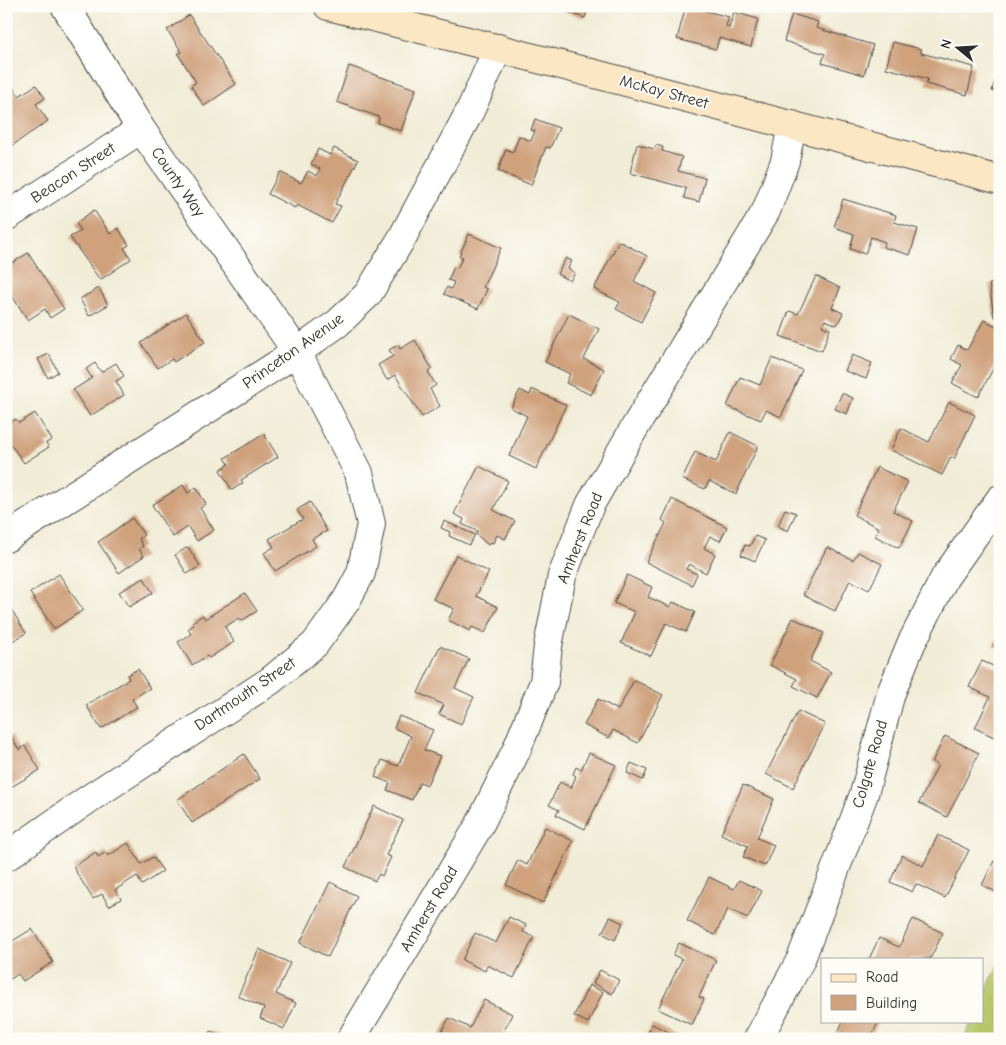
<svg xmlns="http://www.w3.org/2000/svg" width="1006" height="1045" font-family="'Comic Neue',sans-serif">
	<rect width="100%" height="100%" fill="#fdfcf7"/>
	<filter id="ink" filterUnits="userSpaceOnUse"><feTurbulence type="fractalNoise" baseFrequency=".02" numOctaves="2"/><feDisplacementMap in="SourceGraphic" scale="10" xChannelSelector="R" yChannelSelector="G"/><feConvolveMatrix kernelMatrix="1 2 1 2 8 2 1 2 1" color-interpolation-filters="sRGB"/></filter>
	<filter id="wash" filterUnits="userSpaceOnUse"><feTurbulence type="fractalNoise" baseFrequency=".0096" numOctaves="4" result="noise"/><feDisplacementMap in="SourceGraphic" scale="20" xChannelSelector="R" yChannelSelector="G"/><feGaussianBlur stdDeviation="1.12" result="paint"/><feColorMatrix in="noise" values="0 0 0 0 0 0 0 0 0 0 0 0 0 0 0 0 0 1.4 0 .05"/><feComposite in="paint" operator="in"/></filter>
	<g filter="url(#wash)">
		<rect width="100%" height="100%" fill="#f1ecd6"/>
		<path fill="#b5c76a" stroke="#70794a" d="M1000 961V1039H964L972 1021H982V999Z"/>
		<g id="blocks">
			<path fill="#cfa17d" d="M550 6H589L585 18Z
				M686 6 729 17 726 26 729 28 734 12 758 19 751 47 719 38 716 49 677 39Z
				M792 14 818 22 816 28 873 45 864 75 822 63 825 54 784 41Z
				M189 15 236 84 204 106 191 86 196 82 178 54 182 52 167 30Z
				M893 42 921 49V53L974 67 967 95 926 84 928 79 886 68Z
				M349 66 416 89 401 131 378 123 379 117 337 102Z
				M999 67H1000V93L992 91Z
				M6 78 19 96 36 85 45 98 36 104 48 121 10 147 6 141Z
				M535 119 559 128 550 148 546 147 531 185 498 171 506 149 513 152 519 136 531 141 535 131 531 130Z
				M637 144 654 149 656 145 663 147 662 151 682 157 678 171 705 178 699 202 684 198 686 188 630 173Z
				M334 148 358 160 335 204 341 206 332 223 297 205 295 208 268 194 280 172 301 183 308 171 317 176 320 169 311 164 318 149 330 155Z
				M843 199 896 215 894 222 918 229 910 255 883 247 885 242 871 237 865 254 850 249 854 234 834 227Z
				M94 210 110 234 118 228 129 245 124 248 131 259 100 280 70 237 81 231 76 223Z
				M469 234 501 248 483 287 487 289 478 309 444 294 447 287 451 289 454 282 448 280 454 267 457 268 463 257 459 256Z
				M619 241 647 256 634 281 656 293 641 322 616 309 620 302 594 289Z
				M28 253 64 309 50 318 45 309 28 320 6 287V267Z
				M566 258 572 261 568 268 575 273 570 281 557 274Z
				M816 276 840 288 832 308 843 313 837 325 825 320 822 326 830 329 822 351 780 336 789 311 798 314Z
				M1000 283V316L994 317 989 284Z
				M99 288 108 305 89 316 80 299Z
				M186 313 205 342 174 362 172 359 158 368 141 343Z
				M569 314 599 329 584 359 604 369 591 395 566 383 570 374 545 362Z
				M984 320 1000 328V356L978 397 952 383 962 365 951 359 958 345 967 350Z
				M415 340 432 369 428 372 436 385 430 389 440 406 422 417 395 375 387 380 378 365 393 356 389 350 398 345 400 349Z
				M49 354 58 372 48 378 38 359Z
				M852 355 872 363 866 379 845 371Z
				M772 358 802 370 781 417 766 410 761 420 727 406 740 377 760 385Z
				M95 363 101 372 116 363 124 376 116 381 124 395 90 416 73 390 92 378 86 369Z
				M532 389 566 405 536 469 509 456 527 416 511 408 520 390 530 395Z
				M842 393 853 398 847 414 835 409Z
				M949 402 975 415 954 459 951 457 942 475 891 450 901 428 929 442Z
				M35 413 52 440 46 443 49 447 24 463 6 438V425L16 419 19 423Z
				M730 432 758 446 736 494 709 481 705 489 682 479 695 452 716 462Z
				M264 434 278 457 241 480 243 483 232 490 220 470 229 464 225 458Z
				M479 466 508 481 493 510 515 521 505 539 497 535 493 543 490 542 488 545 476 534 477 531 462 524 464 519 454 514Z
				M877 467 908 482 893 511 913 521 899 548 875 536 879 528 854 515Z
				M183 485 188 493 196 487 206 504 200 508 214 530 197 541 188 527 173 537 152 505Z
				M672 499 727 527 720 541 710 536 704 548 715 554 706 573 689 564 686 569 697 574 692 585 646 562 666 523 662 520Z
				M310 502 327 531 312 539 316 546 275 571 264 553 274 547 269 539 303 519 297 510Z
				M785 509 796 513 788 531 778 526Z
				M132 518 144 535 139 539 143 546 139 549 144 556 119 573 98 542Z
				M444 521 475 535 469 545 449 536 450 532 441 528Z
				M755 536 765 540 755 561 741 555 745 545 750 546Z
				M188 547 200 566 187 574 175 555Z
				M827 547 853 560 858 552 882 564 869 590 850 580 835 611 803 595Z
				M456 555 489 572 476 596 498 607 485 633 472 627 470 631 448 620 454 609 433 599Z
				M59 574 83 610 54 629 30 593Z
				M627 575 652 587 648 597 670 607 673 602 695 612 686 632 666 623 651 656 621 643 635 612 614 603Z
				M144 578 153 593 129 607 119 592Z
				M245 593 257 611 241 621 239 618 225 627 234 642 209 658 207 656 192 665 178 642 191 634 188 629 194 625 192 622 203 615 205 619Z
				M11 609 26 633 6 645V611Z
				M793 618 824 633 810 661 831 672 817 698 793 686 797 679 770 665Z
				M1000 633V649L993 646Z
				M440 646 469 659 455 688 474 697 461 724 439 714 444 705 418 693Z
				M982 661 1000 669V740L975 728 990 697 969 687Z
				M138 669 150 688 132 699 137 707 101 729 86 705 129 679 127 675Z
				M634 680 663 695 638 743 613 730 609 738 584 725 598 699 618 710Z
				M798 711 825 724 793 788 766 774Z
				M399 716 433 730 424 750 440 756 427 785 420 782 412 800 387 790 390 783 375 777 382 760 398 766 411 736 394 728Z
				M11 736 19 750 25 746 40 770 6 790V738Z
				M945 736 979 753 947 817 919 803 938 765 932 762Z
				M589 753 616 765 585 829 556 815 559 810 549 805 560 782 571 788 576 776 573 774 576 767 581 770Z
				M244 754 260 779 192 823 177 800Z
				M631 763 647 770 643 780 627 773Z
				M743 785 774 799 757 838 774 845 765 866 743 857 748 846 721 834Z
				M374 806 403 820 386 855 391 857 382 876 379 874 375 881 345 867Z
				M545 827 573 841 543 903 506 885 518 860 527 865Z
				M938 835 969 850 945 898 916 884 912 892 890 882 902 855 923 866Z
				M128 843 141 864 153 857 163 871 142 885 137 876 115 890 121 899 109 906 102 894 93 899 73 867 96 852 98 857 106 852 108 856Z
				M994 861 1000 864V886L996 892 982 885Z
				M709 877 734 889 739 880 762 891 748 918 728 909 715 935 687 921Z
				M330 882 357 896 328 957 300 943Z
				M509 917 526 925 523 932 534 937 514 978 487 965 485 971 462 960 475 933 496 943Z
				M610 917 623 923 615 940 602 933Z
				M913 919 943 933 930 959H869L879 938 899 947Z
				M32 929 53 962 23 981 18 974 6 982V945Z
				M679 943 716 960 699 997 704 999 692 1025 658 1009 682 959 673 955Z
				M259 949 290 963 276 994 296 1003 284 1029 260 1018 264 1008 238 996Z
				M600 970 619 980 612 994 593 983Z
				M589 985 603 992 588 1023 574 1016Z
				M484 1000 512 1014 500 1039H438L449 1018 470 1028Z
				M843 1021H879L870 1039H835Z
				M652 1024 683 1039H645Z
				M211 1031 227 1039H207Z"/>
		</g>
	</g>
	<g filter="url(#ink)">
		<use href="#blocks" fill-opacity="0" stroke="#494845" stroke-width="1"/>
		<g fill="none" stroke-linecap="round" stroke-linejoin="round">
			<g stroke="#494845" stroke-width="30">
				<path id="street" d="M6 217 141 129
					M6 538 297 352 338 323 368 294 402 238 470 111 498 48
					M6 857 90 798 270 681 315 644 346 601 361 573 371 524 359 473 297 352 141 129 65 6
					M351 1039 479 826 516 751 544 682 548 646 562 576 590 505 635 427 766 211 785 161 792 125
					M758 1039 801 959 864 794 891 693 911 644 945 577 1000 499"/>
			</g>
			<g stroke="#494845" stroke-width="30">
				<path id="secondary" d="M328 6 504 50 1000 180"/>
			</g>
			<use href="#street" stroke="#fff" stroke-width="28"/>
			<use href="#secondary" stroke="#fbe7c3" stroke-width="28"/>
		</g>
	</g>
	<g text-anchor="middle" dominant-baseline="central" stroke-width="4" stroke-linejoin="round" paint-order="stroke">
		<g font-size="16" fill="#2b2b2b" stroke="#fdfcf7">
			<text transform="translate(664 92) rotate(15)">McKay Street</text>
			<text transform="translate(73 173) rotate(-33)">Beacon Street</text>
			<text transform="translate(178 182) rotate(55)">County Way</text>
			<text transform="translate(293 351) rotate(-35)">Princeton Avenue</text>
			<text transform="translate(580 538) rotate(-68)">Amherst Road</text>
			<text transform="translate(245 694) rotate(-34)">Dartmouth Street</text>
			<text transform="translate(870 764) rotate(-74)">Colgate Road</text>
			<text transform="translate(429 909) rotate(-59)">Amherst Road</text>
		</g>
	</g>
	<rect width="1006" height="1045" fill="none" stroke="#fdfcf7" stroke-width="25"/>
	<rect x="821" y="958" width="162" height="65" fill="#fdfcf7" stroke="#a9a8a5"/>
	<rect x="831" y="974" width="25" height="8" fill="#fbe7c3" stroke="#a9a8a5"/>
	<text x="866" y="982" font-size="15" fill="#2b2b2b">Road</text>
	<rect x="831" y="995" width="25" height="15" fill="#cfa17d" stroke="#a9a8a5"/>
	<text x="866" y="1008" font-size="15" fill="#2b2b2b">Building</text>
	<g transform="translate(958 48) rotate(288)" stroke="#fdfcf7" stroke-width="4" paint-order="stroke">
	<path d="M0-4L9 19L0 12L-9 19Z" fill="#2b2b2b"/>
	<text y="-8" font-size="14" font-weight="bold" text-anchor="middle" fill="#2b2b2b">N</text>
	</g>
</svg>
